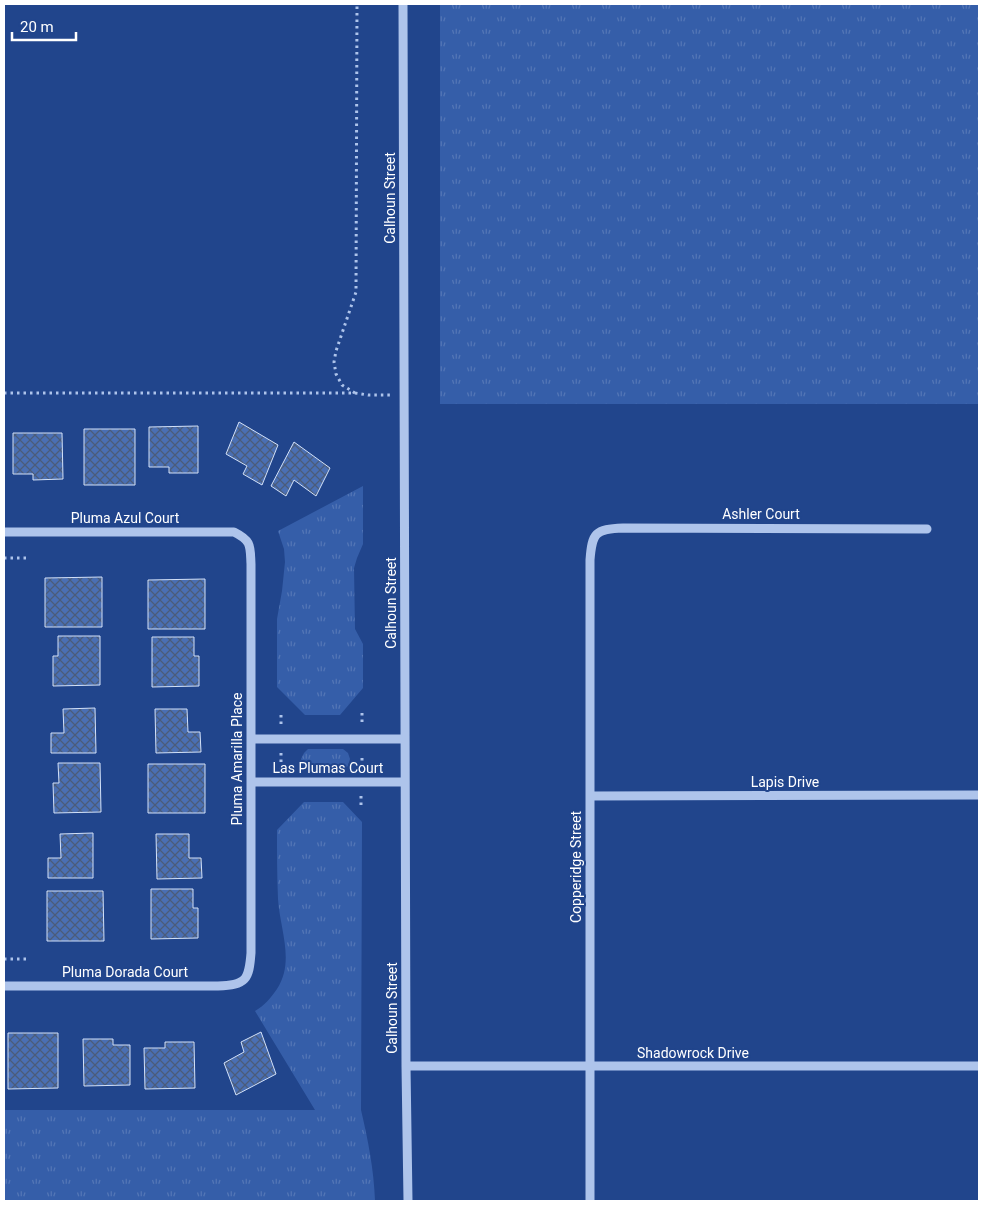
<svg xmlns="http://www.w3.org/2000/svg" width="983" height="1205" font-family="Roboto,sans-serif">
	<defs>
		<pattern id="grass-tufts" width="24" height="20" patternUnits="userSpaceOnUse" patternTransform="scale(1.25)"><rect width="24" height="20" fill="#355ea9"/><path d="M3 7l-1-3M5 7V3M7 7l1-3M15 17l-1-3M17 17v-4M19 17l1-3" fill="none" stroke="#5376b6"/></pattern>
		<pattern id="building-cross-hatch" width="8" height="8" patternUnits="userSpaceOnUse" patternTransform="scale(1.25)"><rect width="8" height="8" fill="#4a6fb3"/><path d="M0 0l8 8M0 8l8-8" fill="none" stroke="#4b5c7a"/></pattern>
	</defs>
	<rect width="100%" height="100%" fill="#21458c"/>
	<path fill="url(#grass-tufts)" d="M440 4H979V404H440Z
		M363 486V544L357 558 354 568 355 629 363 644V688L340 715H305L277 687V619L282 591 285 562 284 549 278 531Z
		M308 749H343L348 753 350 759 348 766 344 769 308 770 304 766 301 759 304 753Z
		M304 802H343L362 822 361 1110C368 1140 374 1170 375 1201H4V1110H315L255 1011C265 1005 270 999 277 989 295 961 280 930 278 899 277 876 277 853 277 830Z"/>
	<path fill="url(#building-cross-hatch)" stroke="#d3e1f8" d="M239 422 278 445 262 485 243 474 247 466 226 454Z
		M198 426V473H169V467H149V427Z
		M84 429H135V485H84Z
		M13 433H62L63 479 33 480V474H13Z
		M294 442 330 468 316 496 294 480 286 496 271 486Z
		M102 577V627H45V578Z
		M205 579V629H148V580Z
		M58 636H100V685L53 686V656H58Z
		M152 637H194V656H199V686L152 687Z
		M95 708 96 753H51V733H64L63 709Z
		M155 709H187L188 732H200L201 752 156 753Z
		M58 763H100L101 812 54 813 53 783H59Z
		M148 764H205V813H148Z
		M93 833V878H48V858H61L60 834Z
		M156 834H189V858H201L202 878 157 879Z
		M151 889H193V908H198V938L151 939Z
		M47 891H103L104 941H47Z
		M261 1032 276 1074 236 1095 224 1063 244 1052 241 1042Z
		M8 1033H58V1088L8 1089Z
		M83 1039H113V1045H130V1085L84 1086Z
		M165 1042H194L195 1088 145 1089 144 1048H165Z"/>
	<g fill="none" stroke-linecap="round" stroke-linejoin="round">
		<path stroke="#aec4eb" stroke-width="3" stroke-dasharray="2.5 4" stroke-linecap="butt" d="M4 393H355L368 395H390
			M355 393 342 385 336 374 334 362 336 351 356 292 357 4
			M4 558H27
			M362 713V725
			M281 715V724
			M281 753V769
			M362 767V754
			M361 796V806
			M4 959H26"/>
		<path stroke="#aec4eb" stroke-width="9" d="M403 4 406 1066 408 1201
			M4 532H234C252 541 250 546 251 564V953C249 980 246 985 218 986H4
			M251 739H405
			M251 782H405
			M590 796 979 795
			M406 1066H979
			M590 1201V560C592 533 595 529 623 528L927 529"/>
	</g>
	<g text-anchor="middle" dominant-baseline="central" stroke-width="4" stroke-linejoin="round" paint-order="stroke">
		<g font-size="14" fill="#fff" stroke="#21458c">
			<text transform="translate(390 198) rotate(-90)">Calhoun Street</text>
			<text x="761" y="514">Ashler Court</text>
			<text x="125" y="518">Pluma Azul Court</text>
			<text transform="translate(391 603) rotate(-90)">Calhoun Street</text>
			<text transform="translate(237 759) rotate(-90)">Pluma Amarilla Place</text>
			<text x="328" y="768">Las Plumas Court</text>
			<text x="785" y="782">Lapis Drive</text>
			<text transform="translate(576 867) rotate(-90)">Copperidge Street</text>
			<text x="125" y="972">Pluma Dorada Court</text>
			<text transform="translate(392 1008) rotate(-90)">Calhoun Street</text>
			<text x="693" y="1053">Shadowrock Drive</text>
		</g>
	</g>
	<rect width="983" height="1205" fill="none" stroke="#ffffff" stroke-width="10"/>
	<path d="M12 32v8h64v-8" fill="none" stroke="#ffffff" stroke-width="2.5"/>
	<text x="20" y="32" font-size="15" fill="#ffffff" stroke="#21458c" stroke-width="4" paint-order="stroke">20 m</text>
</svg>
